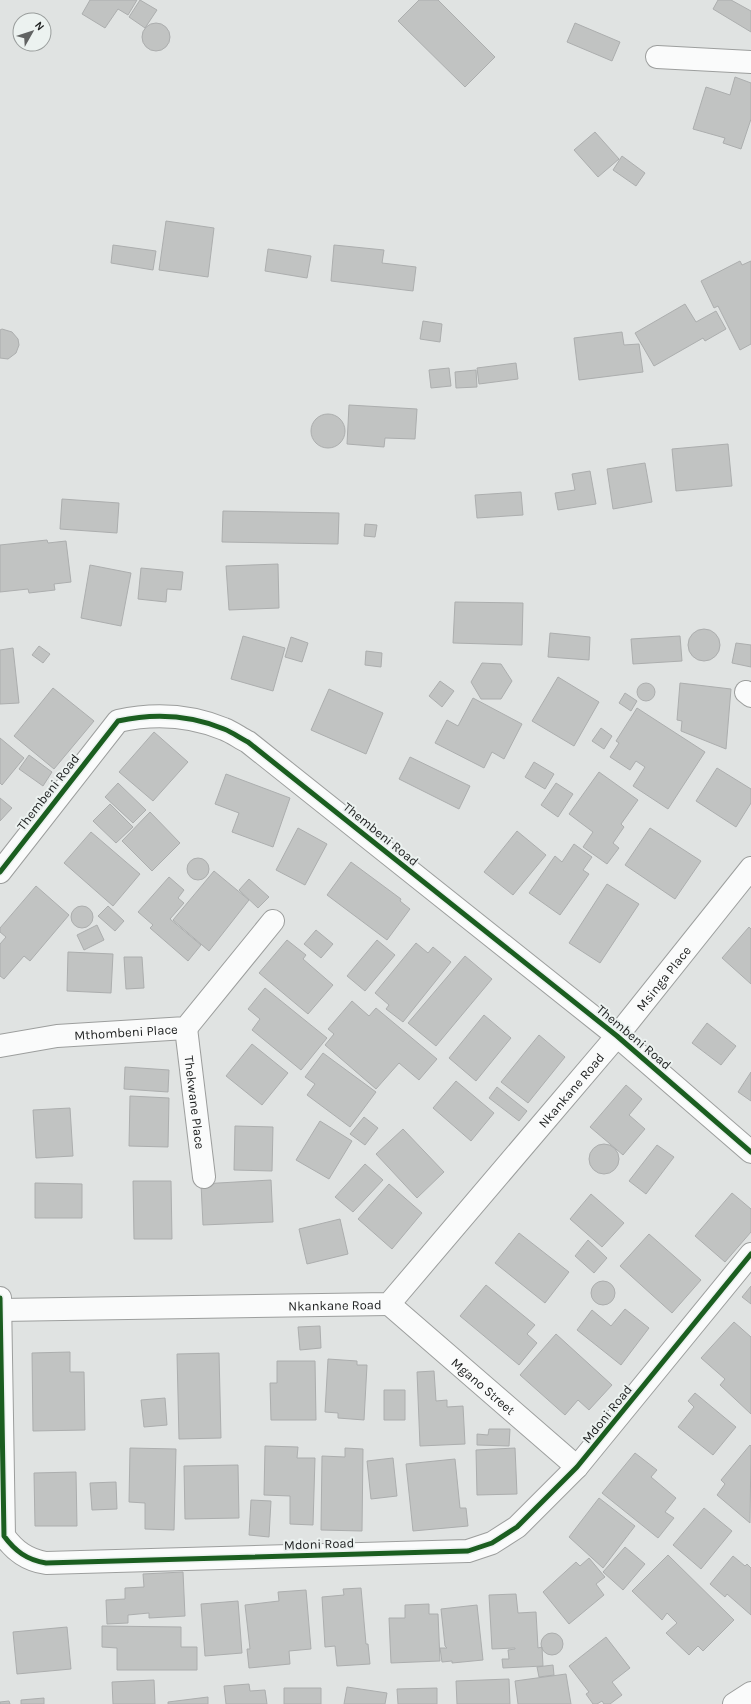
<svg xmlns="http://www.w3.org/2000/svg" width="751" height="1704" font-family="Karla,sans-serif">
	<rect width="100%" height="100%" fill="#e0e3e2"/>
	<path fill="#c1c3c2" stroke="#acaeae" d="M90 0H137L128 15 118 9 105 28 82 14Z
		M140 0 157 10 145 28 129 17Z
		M419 0H438L495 57 465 87 398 21Z
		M718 0H731L751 11V32L713 9Z
		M575 23 620 42 612 61 567 42Z
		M142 37a14 14 0 1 1 28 0a14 14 0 1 1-28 0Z
		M735 77 751 83V119L741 149 723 143 725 138 693 129 706 87 730 95Z
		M595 132 619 159 598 177 574 150Z
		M622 156 645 173 636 186 613 170Z
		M166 221 214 228 208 277 159 270Z
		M113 245 156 251 153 270 111 263Z
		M334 245 384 250 382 263 416 267 413 291 331 281Z
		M268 249 311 256 307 278 265 271Z
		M740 261 742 265 751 261V344L740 350 718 306 714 308 701 281Z
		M685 304 696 322 716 311 726 329 705 341 703 338 654 366 635 333Z
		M423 321 442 324 440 342 420 339Z
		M2 329 12 332 18 339 19 345 16 353 8 359 0 358V330Z
		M622 332 624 345 639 344 643 372 579 380 574 338Z
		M516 363 518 379 479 384 477 368Z
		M449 368 451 386 431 388 429 370Z
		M476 370 477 387 456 388 455 372Z
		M349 405 417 409 415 439 385 438 384 447 347 444Z
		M311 431a17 17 0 1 1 34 0a17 17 0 1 1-34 0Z
		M728 444 732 486 676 491 672 449Z
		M645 463 652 502 613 509 607 469Z
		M590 471 596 504 558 510 555 493 575 490 572 474Z
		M521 492 523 515 477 518 475 495Z
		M62 499 119 503 117 533 60 529Z
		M223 511 339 513 338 544 222 542Z
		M365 524 377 525 375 537 364 536Z
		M47 540 48 543 66 541 71 582 54 584 55 590 29 593 28 589 0 592V545Z
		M278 564 279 608 229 610 226 566Z
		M90 565 131 573 121 626 81 618Z
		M141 568 183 572 181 590 167 589 166 602 138 599Z
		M455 602 523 603 522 645 453 643Z
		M688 645a16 16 0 1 1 32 0a16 16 0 1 1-32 0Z
		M550 633 590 637 589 660 548 657Z
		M243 636 285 648 273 691 231 679Z
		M680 636 682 661 633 664 631 639Z
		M291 637 308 643 302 662 285 657Z
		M736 643 751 645V667L732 663Z
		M39 646 50 654 43 663 32 655Z
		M13 648 19 703 0 704V650Z
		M366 651 382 653 381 667 365 665Z
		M482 663 501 664 512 681 501 699H481L471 682Z
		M558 677 599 702 574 746 532 721Z
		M440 681 454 691 442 707 429 696Z
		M680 683 731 689 726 749 681 731 682 721 677 720Z
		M637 692a9 9 0 1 1 18 0a9 9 0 1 1-18 0Z
		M53 688 94 721 54 769 14 736Z
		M329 689 383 713 366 754 311 730Z
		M625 693 637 701 631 711 619 703Z
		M473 698 522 724 504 759 492 752 484 768 435 743 447 720 458 726Z
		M637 708 705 752 668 809 633 786 645 767 636 761 630 770 610 757 619 743 616 741Z
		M601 728 612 736 604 749 592 741Z
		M154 732 188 762 153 801 119 772Z
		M0 738 24 758 2 785 0 783Z
		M29 755 52 772 43 786 19 769Z
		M410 757 470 786 459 809 399 779Z
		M534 762 554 774 545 789 525 777Z
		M717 768 751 789V803L736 827 696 801Z
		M599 772 638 800 621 824 624 827 613 843 619 848 607 864 583 847 593 832 569 814Z
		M226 774 290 798 273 847 232 832 239 813 215 804Z
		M118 783 146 810 133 823 105 797Z
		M556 783 573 794 558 817 541 805Z
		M0 798 12 808 0 821Z
		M110 804 133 827 116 843 93 821Z
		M150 812 180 843 152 871 122 841Z
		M298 828 327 844 305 885 276 870Z
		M650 828 701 861 675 899 625 865Z
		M517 831 546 855 513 895 484 872Z
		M91 832 140 874 113 906 64 863Z
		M574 844 592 857 583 870 589 874 560 915 529 893 555 856 562 862Z
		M187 869a11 11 0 1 1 22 0a11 11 0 1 1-22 0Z
		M351 862 401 899 400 901 410 909 387 940 327 895Z
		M214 871 249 900 209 951 173 920Z
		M169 877 184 890 178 898 184 903 170 919 201 945 188 961 150 928 153 925 138 912Z
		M249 879 269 897 258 908 239 890Z
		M607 884 639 904 600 963 569 943Z
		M36 886 69 915 30 961 24 956 4 979 0 976V944L6 937 0 932V928Z
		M108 906 124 921 115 931 98 916Z
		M71 917a11 11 0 1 1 22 0a11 11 0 1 1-22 0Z
		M97 925 104 940 84 950 77 935Z
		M749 927 751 929V984L722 958Z
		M316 930 333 944 321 958 304 944Z
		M287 940 306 955 303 959 333 985 308 1014 259 973Z
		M377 940 395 955 365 991 347 976Z
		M416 943 428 953 433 947 451 962 403 1022 386 1009 389 1005 375 993Z
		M68 952 113 954 111 993 67 991Z
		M465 956 492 979 436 1046 408 1023Z
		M124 957H142L144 988 126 989Z
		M265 988 327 1038 301 1070 252 1030 260 1019 248 1009Z
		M352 1001 369 1016 376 1008 437 1059 419 1080 399 1063 376 1089 325 1045 334 1034 328 1029Z
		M484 1015 511 1038 476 1081 449 1058Z
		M707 1023 736 1046 721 1065 692 1043Z
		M539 1035 565 1057 528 1103 501 1082Z
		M252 1044 288 1073 262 1105 226 1076Z
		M323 1053 376 1092 350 1127 307 1095 315 1084 305 1077Z
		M125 1067 169 1070 168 1092 124 1089Z
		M751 1072V1101L738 1092Z
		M456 1081 494 1113 471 1141 433 1108Z
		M626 1085 642 1099 629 1115 645 1129 623 1155 590 1127Z
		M497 1087 527 1111 519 1121 489 1098Z
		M130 1096 169 1098 168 1147 129 1146Z
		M70 1108 73 1156 36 1158 33 1110Z
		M364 1117 378 1128 365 1145 350 1134Z
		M320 1121 352 1141 329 1179 296 1160Z
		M235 1126 273 1127 272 1171 234 1170Z
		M403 1129 444 1172 417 1198 376 1154Z
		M589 1159a15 15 0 1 1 30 0a15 15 0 1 1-30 0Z
		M657 1145 674 1157 646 1194 629 1181Z
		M365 1164 383 1180 353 1212 335 1197Z
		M271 1180 273 1222 203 1225 201 1184Z
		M133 1181H171L172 1239H134Z
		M35 1183 82 1184V1218H35Z
		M389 1184 422 1213 392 1249 358 1219Z
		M732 1193 751 1209V1232L725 1262 695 1236Z
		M591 1194 624 1223 602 1247 570 1219Z
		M340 1219 348 1254 307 1264 299 1229Z
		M519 1233 569 1272 545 1303 495 1263Z
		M649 1234 701 1280 672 1313 620 1266Z
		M588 1240 607 1258 594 1273 575 1256Z
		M591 1293a12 12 0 1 1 24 0a12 12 0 1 1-24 0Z
		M486 1285 535 1325 527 1334 537 1343 519 1365 460 1316Z
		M751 1286V1304L742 1297Z
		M625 1309 649 1328 621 1365 577 1330 592 1310 611 1326Z
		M734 1322 751 1337V1414L720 1385 725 1379 701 1358Z
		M320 1326 321 1348 300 1350 298 1327Z
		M556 1334 612 1385 589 1410 578 1400 565 1415 520 1375Z
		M70 1352V1372H84L85 1430 33 1431 32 1353Z
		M219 1353 221 1438 179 1439 177 1354Z
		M328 1359 357 1361V1365H367L364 1420 338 1418V1413L325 1412Z
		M277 1361H315L316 1420H271L270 1383H277Z
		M434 1371 436 1401 447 1400V1407L463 1406 465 1444 420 1446 417 1372Z
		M384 1390H405V1420H384Z
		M695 1393 736 1427 713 1455 678 1427 694 1407 688 1401Z
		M165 1398 167 1425 144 1427 141 1400Z
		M489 1429H510L509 1446 477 1445V1434L488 1435Z
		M750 1445 751 1446 750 1523 717 1495 725 1484 721 1480Z
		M265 1446 298 1447 297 1458H315L313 1525 290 1524V1496L264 1495Z
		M130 1448 176 1449 174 1530 145 1529V1503L129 1502Z
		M345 1448 363 1449 362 1531 321 1530 322 1456 345 1457Z
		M515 1448 517 1494 477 1495 476 1450Z
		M635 1453 657 1470 651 1477 676 1498 665 1512 674 1518 658 1538 602 1493Z
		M393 1458 397 1496 371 1499 367 1461Z
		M455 1459 460 1508H466L468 1526 413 1531 406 1464Z
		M238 1465 239 1518 185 1519 184 1466Z
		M76 1472 77 1526H35L34 1473Z
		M116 1482 117 1509 92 1510 90 1483Z
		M599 1498 635 1526 603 1568 569 1537Z
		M251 1500 271 1501 269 1537 249 1535Z
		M704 1508 732 1531 701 1569 673 1545Z
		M625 1547 645 1564 623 1590 603 1572Z
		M668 1555 734 1620 703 1651 698 1646 689 1655 666 1633 677 1623 667 1613 662 1620 632 1591Z
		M733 1556 745 1566 747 1564 751 1568V1615L727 1594 725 1597 710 1584Z
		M589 1558 605 1577 596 1584 604 1595 569 1624 543 1592 576 1562 580 1566Z
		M183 1572 185 1616 149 1618V1613L128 1615V1623L107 1624 106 1600 125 1599V1588L144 1587 143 1574Z
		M361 1588 366 1644H368L370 1664 337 1666 335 1646 325 1647 322 1597 344 1595 343 1589Z
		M306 1590 311 1649 289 1651 290 1664 249 1668 247 1649H250L245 1605 279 1601 278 1592Z
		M516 1594 518 1613 536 1612 538 1648 542 1647 543 1666 503 1668 502 1659H509L508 1650 515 1649V1648L492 1649 489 1595Z
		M238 1601 242 1653 205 1656 201 1604Z
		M429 1604V1614H438L440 1661 391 1663 389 1618H405V1605Z
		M477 1605 483 1660 452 1663V1661L442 1662 440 1648H447L445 1646 441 1609Z
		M102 1626 181 1627V1647H197V1670H117V1648L102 1647Z
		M67 1627 71 1669 17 1674 13 1632Z
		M541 1644a11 11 0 1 1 22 0a11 11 0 1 1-22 0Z
		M606 1637 630 1668 612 1682 622 1695 610 1704H604L602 1701 597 1704H593L586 1694 589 1692 569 1666Z
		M553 1665 554 1675 539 1677 537 1667Z
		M566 1674 571 1704H518L515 1681Z
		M509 1679 510 1704H457L456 1681Z
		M154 1680 155 1704H113L112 1682Z
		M249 1684 250 1691 265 1690 267 1704H226L224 1686Z
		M347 1687 387 1693 385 1704H344Z
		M284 1688H321V1704H284Z
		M437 1688V1704H398L397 1689Z
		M208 1697V1704H168V1702Z
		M44 1698V1704H21V1700Z
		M9 1701 10 1704H0V1702Z"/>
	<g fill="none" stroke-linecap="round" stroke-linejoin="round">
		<g stroke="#9c9e9d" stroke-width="24">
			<g id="minor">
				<path d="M657 57 751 62"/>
				<path d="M746 692 751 696"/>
				<path d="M0 872 118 721C154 713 190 715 224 729 232 732 240 738 248 742L617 1036 751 1152"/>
				<path id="s1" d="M186 1028 204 1177"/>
				<path id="s2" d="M0 1046 57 1036 186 1028 273 921"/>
				<path d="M0 1298 4 1536C15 1551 27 1560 46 1563L468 1551 492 1543 517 1527 577 1467 751 1254"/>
				<path id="s3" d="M389 1304 577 1467"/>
				<path id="s4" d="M0 1310 389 1304 617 1036 751 868"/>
				<path d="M734 1704 751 1693"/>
			</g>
		</g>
		<use href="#minor" stroke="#fafbfb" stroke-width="22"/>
		<g stroke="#ecf2f0" stroke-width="8">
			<path id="cycleway" d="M0 872 118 721C154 713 190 715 224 729 232 732 240 738 248 742L617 1036 751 1152
				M0 1298 4 1536C15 1551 27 1560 46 1563L468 1551 492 1543 517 1527 577 1467 751 1254"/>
		</g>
		<use href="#cycleway" stroke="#1b5e20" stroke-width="5"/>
	</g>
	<g text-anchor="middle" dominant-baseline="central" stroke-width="4" stroke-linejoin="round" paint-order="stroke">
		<g font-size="13" fill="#1c1e1e" stroke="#ecf2f0">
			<text transform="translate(48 792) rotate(-52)">Thembeni Road</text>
			<text transform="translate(381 834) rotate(39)">Thembeni Road</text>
			<text stroke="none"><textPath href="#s4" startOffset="815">Msinga Place</textPath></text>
			<text stroke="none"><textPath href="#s2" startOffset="127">Mthombeni Place</textPath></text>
			<text transform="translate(634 1037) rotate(40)">Thembeni Road</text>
			<text stroke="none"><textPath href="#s4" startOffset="670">Nkankane Road</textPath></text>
			<text stroke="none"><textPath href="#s1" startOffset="75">Thekwane Place</textPath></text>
			<text stroke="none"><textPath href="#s4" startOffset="335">Nkankane Road</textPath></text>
			<text stroke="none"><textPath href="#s3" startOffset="125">Mgano Street</textPath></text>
			<text transform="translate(607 1414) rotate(-51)">Mdoni Road</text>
			<text transform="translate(319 1544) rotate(-2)">Mdoni Road</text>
		</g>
	</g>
	<g transform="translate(32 32) rotate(51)"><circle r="19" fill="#ecf2f0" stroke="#999d9c"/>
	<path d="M0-3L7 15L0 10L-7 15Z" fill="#616363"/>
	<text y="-6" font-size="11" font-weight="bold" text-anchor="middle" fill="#1c1e1e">N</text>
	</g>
</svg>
